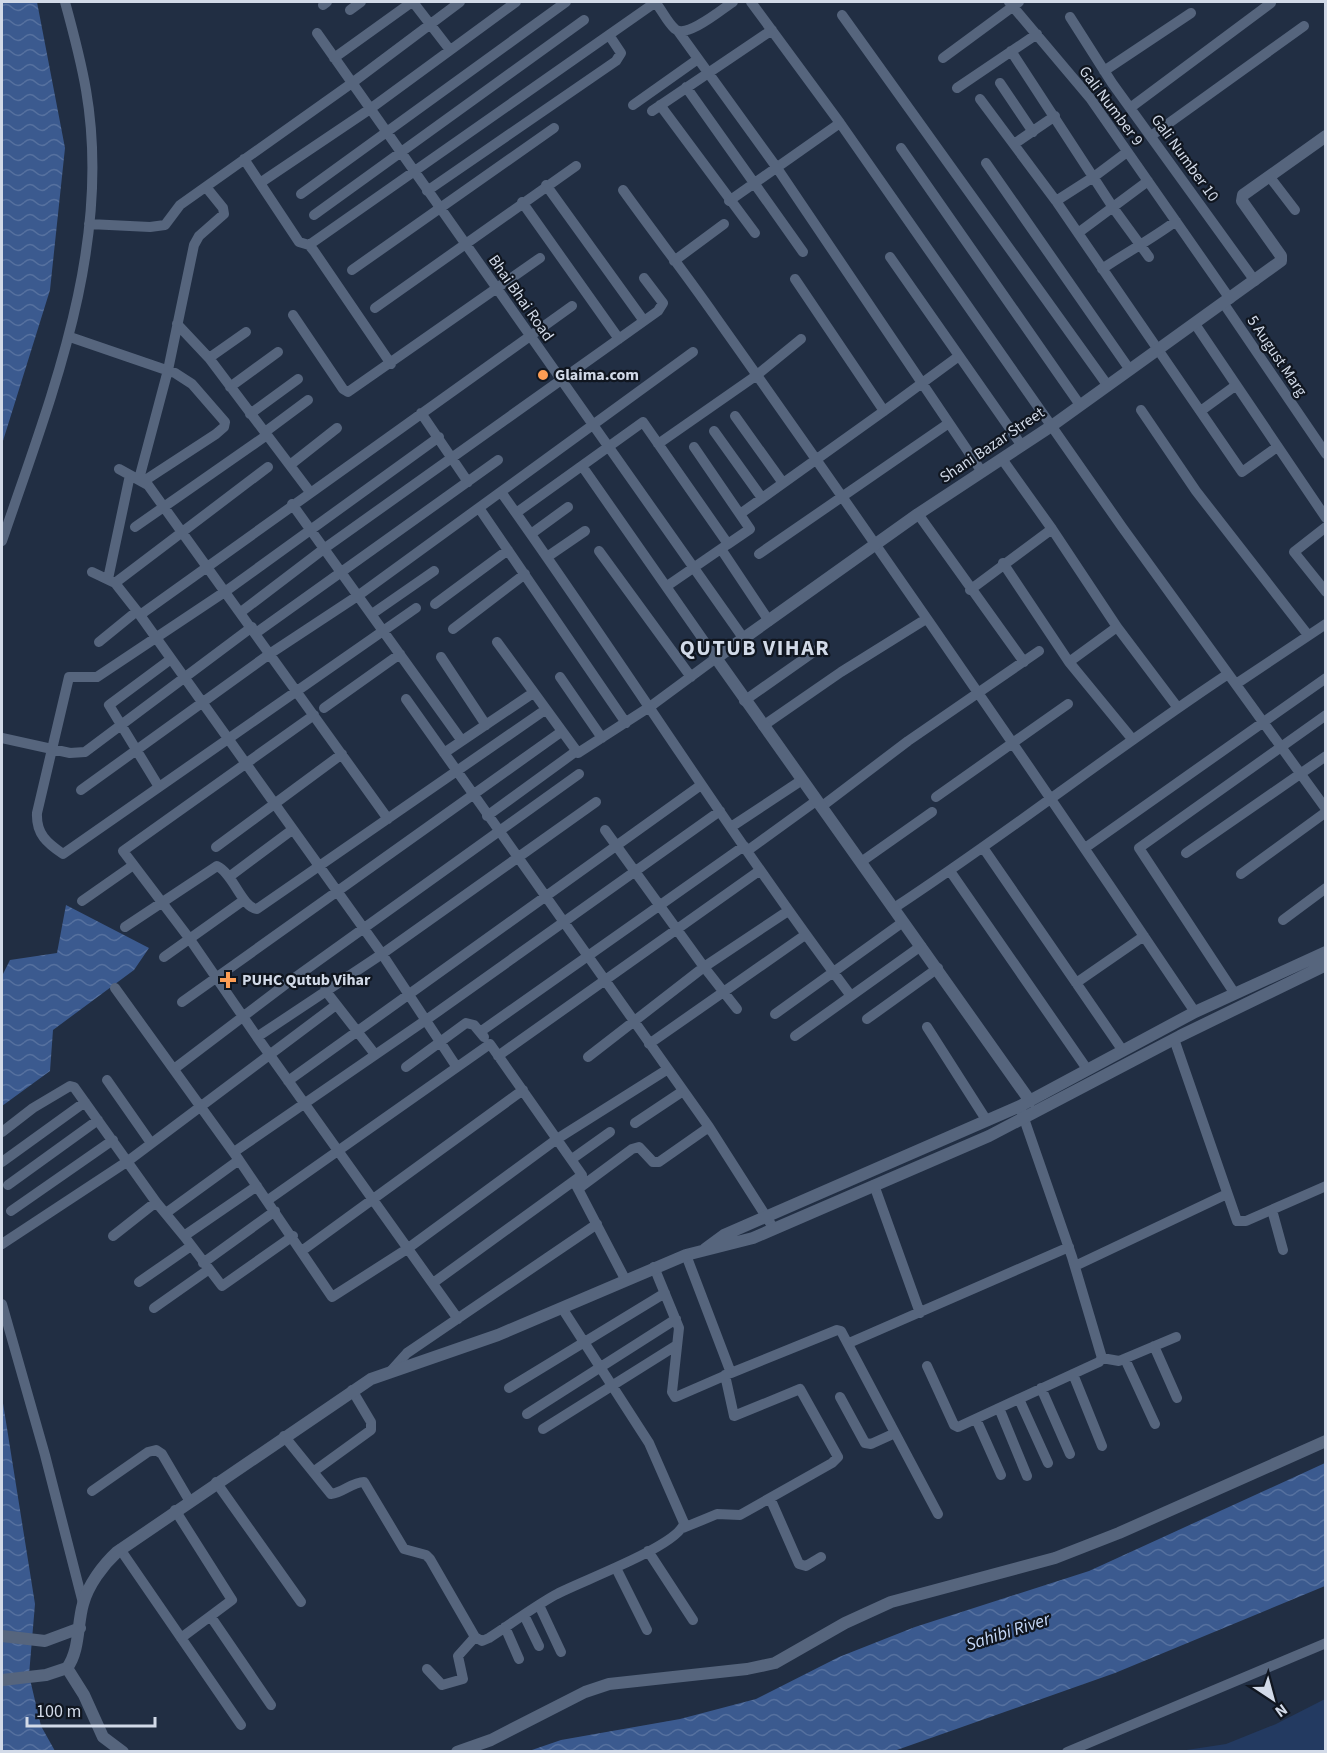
<svg xmlns="http://www.w3.org/2000/svg" width="1327" height="1753" font-family="'Source Sans 3',sans-serif">
	<defs>
		<pattern id="water-waves" width="16" height="10" patternUnits="userSpaceOnUse" patternTransform="scale(1.5)"><rect width="16" height="10" fill="#3b5a8f"/><path d="M0 5q4-4 8 0t8 0" fill="none" stroke="#56719f"/></pattern>
	</defs>
	<rect width="100%" height="100%" fill="#212e43"/>
	<path fill="#233a61" d="M1325 1699V1751H1180L1226 1744 1276 1724Z"/>
	<path fill="url(#water-waves)" d="M2 2H37L65 148 50 290 2 444Z
		M66 905 149 948 134 970 53 1030 50 1071 2 1106V976L10 960 57 953Z
		M2 1397 35 1604 29 1675 41 1726 55 1751H2Z
		M1325 1463V1586L1115 1673 894 1751H529L561 1740 680 1719 756 1699 839 1657 915 1627 1089 1571Z"/>
	<g fill="none" stroke-linecap="round" stroke-linejoin="round">
		<path stroke="#56657d" stroke-width="10" d="M413 2 450 50
			M655 2C662 10 667 22 675 29 687 39 722 9 733 2
			M751 2 840 123 1122 527 1326 809
			M1009 2 1090 98 1230 299
			M323 5 327 2
			M350 10 361 2
			M842 15 1108 386
			M1070 17 1112 83 1255 281
			M678 31 777 168 982 472
			M317 33 744 639
			M1011 51 1114 209 1149 257
			M334 58 412 2
			M943 58 1019 2
			M1104 71 1191 13
			M1000 83 1033 132
			M686 87 803 252
			M957 88 1037 34
			M980 99 1056 201 1242 472 1277 447
			M633 105 698 59
			M660 105 755 233
			M1130 108 1271 3
			M652 111 772 30
			M1151 136 1304 26
			M1014 144 1055 116
			M901 148 1080 405
			M244 159 299 242 309 245 314 251 391 364
			M986 163 1130 370
			M1269 176 1295 210
			M260 183 370 109 516 2
			M546 185 644 321
			M623 190C653 232 685 273 715 316 878 546 1038 778 1195 1012
			M427 191 616 61 621 53 609 35
			M301 194 566 2
			M729 201 840 123
			M1056 201 1095 176 1127 152
			M522 202 619 339
			M314 215 584 20
			M89 224 150 227 165 225 180 205 352 83 460 2
			M1078 233 1148 181
			M309 245 656 2
			M890 257 1022 446
			M674 261 724 224
			M1102 269C1127 252 1152 239 1176 221
			M352 270 554 128
			M795 279 884 411 959 356
			M1224 304 1326 454
			M375 308 576 166
			M293 315 343 389 348 392 540 258
			M177 324 209 358 310 492
			M1195 324 1326 518
			M70 337 175 373 192 384 225 422 224 427 216 434 144 481
			M209 358 246 332
			M230 387 278 352
			M1141 410 1196 491 1308 635
			M1202 410 1235 386
			M421 413 468 482
			M250 414 298 379
			M735 416 783 483
			M714 431 762 498
			M265 432 308 400
			M658 444 757 375 801 339
			M694 447 750 529 728 544
			M1002 459 1052 529
			M290 465 337 428
			M119 469 148 485 388 819
			M139 479 168 370 194 245 199 236 224 214 223 208 206 187
			M501 492C620 658 728 832 851 996
			M292 504 462 741
			M479 508 626 723
			M516 513 643 422 728 544 667 586
			M740 514 884 411
			M918 514 1024 662
			M135 527 267 435
			M1326 527 1294 552 1326 592
			M531 534 568 507
			M2 541C51 397 113 246 86 90 81 61 73 31 65 2
			M721 549 769 621
			M599 551 691 677
			M759 554 949 423
			M547 557 585 531
			M1003 563 1069 662 1133 740
			M92 572 115 583 137 611 382 954 456 1066
			M108 579 130 475
			M115 583 268 467
			M970 590 1052 529 1117 627 1178 708
			M435 604 508 550
			M416 608 63 854C47 843 36 834 37 813L69 677H97L226 591 439 437
			M241 612 325 548 658 311 663 303 644 278
			M372 614 434 571
			M140 615 572 306
			M453 629 525 574
			M256 633 498 460
			M99 642 137 611
			M497 642 578 753 651 706 716 658 582 466
			M441 657 486 725
			M1069 662 1117 627
			M560 677 602 738
			M1236 684 1326 624
			M406 699 709 1127 774 1229
			M744 701 818 649
			M324 708 400 654
			M763 726 841 672 926 619
			M2 738 70 753 85 752 252 627
			M444 753 533 693
			M159 787 109 705 171 659
			M81 790 271 653 359 595 693 352
			M936 797 1068 704
			M821 807 908 741 1039 651
			M487 816 575 752
			M731 827 802 780
			M216 847 342 754
			M1085 848 1326 678
			M984 849 1123 1051
			M747 851 816 801
			M1186 853 1326 756
			M861 862 932 812
			M950 871 1087 1069
			M1241 874 1326 812
			M229 877 292 830
			M82 901 132 866
			M894 908C1008 833 1115 749 1228 674
			M1283 920 1326 888
			M125 927 217 866C233 873 242 908 257 909L545 710
			M164 957 244 900
			M1076 983 1144 936
			M115 988 239 1160 332 1297 407 1249 557 1139 668 1069
			M325 990 374 1053
			M1235 994 1139 848 1326 715
			M182 1002 561 732
			M737 1009 704 967 788 911
			M775 1014 903 922
			M867 1019 938 968
			M927 1027 987 1121
			M480 1032 744 846
			M795 1036 921 946
			M257 1037 189 938 123 851 314 715
			M1174 1039 1237 1221H1246L1326 1186
			M649 1044 805 935
			M498 1056 759 871
			M588 1057 704 967 605 830
			M406 1067 466 1023 474 1025 484 1037
			M174 1069 286 984 579 774
			M107 1080 151 1143
			M288 1081 701 785
			M635 1123 683 1091
			M2 1132 33 1108 70 1086 74 1087 156 1202 184 1236
			M234 1152 426 1020 720 811
			M572 1159 610 1132
			M2 1162 85 1102
			M8 1185 98 1120
			M576 1185 625 1279
			M874 1185 920 1313
			M257 1186 184 1236 222 1286 293 1236
			M578 1189 632 1149 639 1147 653 1162H659L709 1127
			M268 1200 490 1044 582 1175 433 1283
			M1272 1210 1283 1250
			M11 1211 113 1140
			M166 1213 239 1160
			M113 1236 156 1202
			M2 1244 128 1161 336 1005
			M303 1250 523 1090
			M203 1263 275 1211
			M1075 1266 1227 1194
			M654 1267 679 1328 672 1392 675 1397 678 1396 731 1373 686 1255
			M139 1282 191 1246
			M2 1304 45 1455 83 1603
			M154 1308 208 1270
			M458 1319 257 1037 382 954 596 802
			M849 1343 1069 1247
			M1154 1346 1177 1398
			M1102 1358 1119 1361 1176 1337
			M1125 1359 1155 1424
			M927 1366 954 1425 958 1427 1099 1362 1102 1358 1072 1257 1021 1110
			M389 1373 407 1353 597 1224
			M731 1373 837 1330 841 1331 938 1514
			M1073 1374 1102 1446
			M509 1388 665 1293
			M1041 1388 1070 1454
			M840 1397 865 1443 871 1444 893 1434
			M1019 1399 1048 1463
			M999 1408 1027 1476
			M527 1414 676 1319
			M976 1419 1001 1475
			M543 1429 677 1345
			M284 1436 331 1494C343 1493 352 1482 364 1482L404 1549 426 1555 430 1559 475 1637 482 1641 489 1638C511 1624 532 1608 555 1595 578 1582 679 1546 684 1523L649 1443 562 1308
			M313 1472 371 1430V1422L352 1390
			M216 1482 301 1602
			M92 1491 148 1452 156 1450 162 1454 189 1500
			M770 1498 799 1564 806 1566 821 1557
			M175 1510 232 1600 181 1638
			M683 1528 717 1514 740 1515 832 1463 838 1457 800 1389 734 1416 725 1375
			M120 1549 241 1725
			M648 1551 693 1620
			M616 1568 647 1630
			M539 1605 561 1652
			M524 1615 539 1646
			M211 1617 271 1705
			M505 1627 519 1659
			M427 1669 442 1685 463 1679 458 1656 475 1637
			M1067 1752 1326 1643"/>
		<path stroke="#56657d" stroke-width="12" d="M1030 1101 716 658 918 514 1053 425 1281 261V256L1242 201 1243 195 1326 136
			M705 1249 724 1235 1020 1106 1195 1012 1326 952
			M2 1636 45 1641 80 1628
			M67 1668 84 1695 103 1737 123 1752
			M2 1680 46 1675 67 1668C80 1650 77 1625 83 1604 88 1585 103 1565 117 1552L371 1379 498 1335 686 1255 753 1238 989 1136 1180 1036 1326 965
			M457 1752 491 1740 585 1692 609 1684 747 1669 775 1663 845 1623 891 1602 1055 1558 1119 1533 1326 1441"/>
	</g>
	<g fill="#fd9d54" stroke="#101620" stroke-width="2">
		<circle cx="543" cy="375" r="6"/>
		<path d="M225 971h6v6h6v6h-6v6h-6v-6h-6v-6h6z"/>
	</g>
	<g text-anchor="middle" dominant-baseline="central" stroke-width="4.5" stroke-linejoin="round" paint-order="stroke">
		<g font-size="16" fill="#d2dae8" stroke="#101620">
			<text transform="translate(1111 106) rotate(53)">Gali Number 9</text>
			<text transform="translate(1185 158) rotate(54)">Gali Number 10</text>
			<text transform="translate(521 298) rotate(55)">Bhai Bhai Road</text>
			<text transform="translate(1277 356) rotate(56)">5 August Marg</text>
			<text transform="translate(992 445) rotate(-34)">Shani Bazar Street</text>
		</g>
		<g font-size="16" font-weight="bold" fill="#d2dae8" stroke="#101620" text-anchor="start">
			<text x="555" y="375">Glaima.com</text>
			<text x="242" y="980">PUHC Qutub Vihar</text>
		</g>
		<g font-size="18" font-style="italic" fill="#c6d9f9" stroke="#101620">
			<text transform="translate(1008 1632) rotate(-18)">Sahibi River</text>
		</g>
		<g font-size="22" font-weight="bold" letter-spacing="1.5" fill="#d2dae8" stroke="#101620">
			<text x="755" y="648">QUTUB VIHAR</text>
		</g>
	</g>
	<rect width="1327" height="1753" fill="none" stroke="#d2dae8" stroke-width="6"/>
	<g transform="translate(1273 1699) rotate(144)" stroke="#101620" stroke-width="4.5" paint-order="stroke">
	<path d="M0-4.5L10 22L0 15L-10 22Z" fill="#d2dae8"/>
	<text y="-9" font-size="16" font-weight="bold" text-anchor="middle" fill="#d2dae8">N</text>
	</g>
	<path d="M27 1717v9h128v-9" fill="none" stroke="#d2dae8" stroke-width="3"/>
	<text x="36" y="1717" font-size="18" fill="#d2dae8" stroke="#101620" stroke-width="4.5" paint-order="stroke">100 m</text>
</svg>
